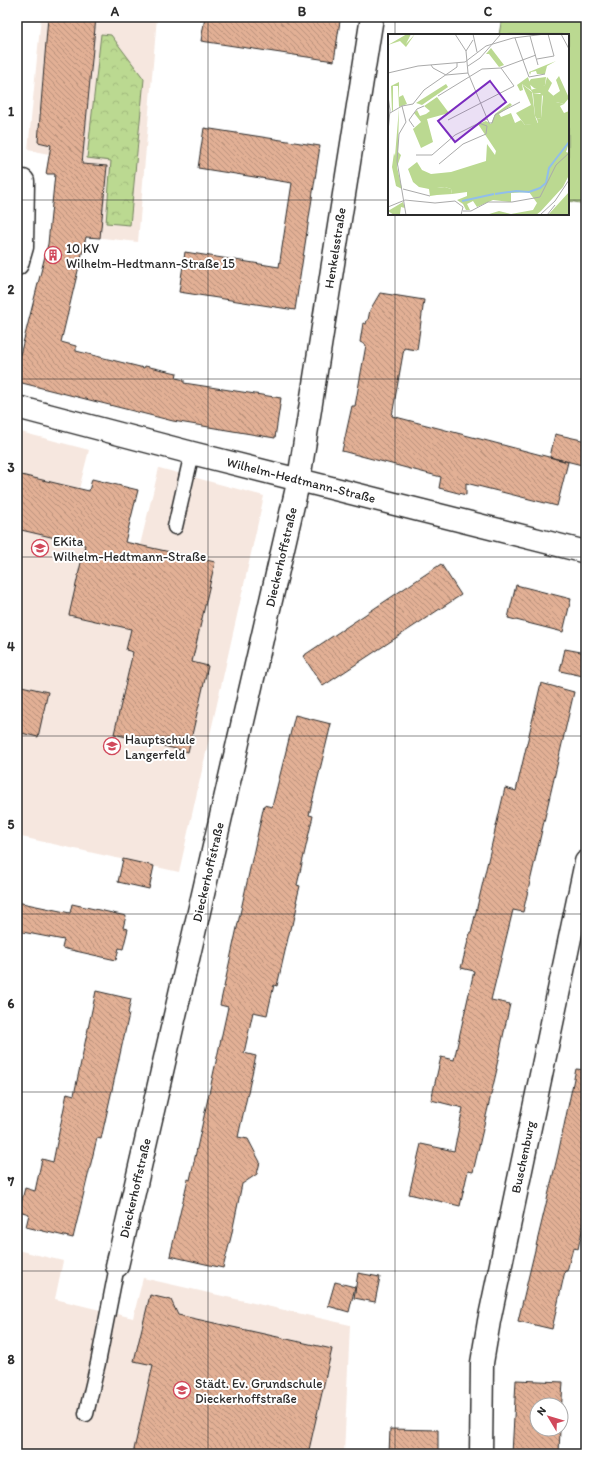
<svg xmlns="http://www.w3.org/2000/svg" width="603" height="1471" font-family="Itim,sans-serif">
	<defs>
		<pattern id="forest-crowns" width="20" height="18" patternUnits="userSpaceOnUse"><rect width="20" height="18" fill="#bbd991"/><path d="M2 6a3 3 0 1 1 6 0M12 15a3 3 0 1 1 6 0" fill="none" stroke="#a1ba7d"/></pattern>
		<pattern id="building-back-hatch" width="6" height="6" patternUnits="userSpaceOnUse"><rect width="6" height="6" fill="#e2b095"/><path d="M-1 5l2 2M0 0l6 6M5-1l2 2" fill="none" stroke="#b78f7a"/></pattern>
	</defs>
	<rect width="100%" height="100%" fill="#fff"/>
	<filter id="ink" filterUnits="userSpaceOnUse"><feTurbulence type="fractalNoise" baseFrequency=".025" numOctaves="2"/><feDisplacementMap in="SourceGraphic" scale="8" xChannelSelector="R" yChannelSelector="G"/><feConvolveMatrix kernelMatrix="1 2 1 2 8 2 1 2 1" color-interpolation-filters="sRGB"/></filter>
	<g filter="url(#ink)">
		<path fill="#f6e7df" d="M41 17H157L138 242 49 232 55 174H46L49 154 28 150Z
			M17 431 89 450 69 528 140 545 159 468 264 496 179 872 17 836Z
			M17 1250 63 1261 55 1299 133 1318 143 1278 350 1325 344 1454H17Z"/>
		<path fill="url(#forest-crowns)" stroke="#73825e" d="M101 34 111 35 144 79 130 225 106 223 111 161 87 158Z"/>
		<path fill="#bbd991" stroke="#73825e" d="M502 17H586V204L568 201V35H499Z"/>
		<path fill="url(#building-back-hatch)" stroke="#2b2b2b" d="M48 17H96L82 164 107 166 100 238 86 237 61 342 76 346V351L144 368 145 366 177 373 176 378 184 380V383L281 398 275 438 173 421 22 383 17 375V367L48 244 55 174H46L51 145 38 142Z
			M205 17H313L340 21 334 61 201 41Z
			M204 128 320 146 295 310 179 292 185 252 279 267 292 183 198 168Z
			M380 293 424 300 417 350 404 348 392 416 568 462 557 506 466 483V495L439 488 441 477 342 451 352 406H355L366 345 360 342 363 323 366 324 367 320H368L370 310Z
			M555 434 586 441V466L550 457Z
			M17 474 89 491 92 479 138 490 125 542 215 562 192 662 208 666 188 752 114 734 133 652 126 650 131 629 69 615 85 545 17 529Z
			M441 564 461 595 323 686 303 656Z
			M516 585 571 599 563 632 508 618Z
			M565 649 586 653V662L583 676 560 671Z
			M541 683 574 692 523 912 513 910 491 1000 510 1004 496 1069H497L473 1172 468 1171 460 1206 409 1194 421 1144 454 1151 463 1108 431 1100 441 1057 454 1060 474 971 461 968 470 933H471L505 788 516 791Z
			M17 685 48 692 38 737 17 732Z
			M295 715 331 724 309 815 313 816 297 885 300 886 296 902H298L293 925H291L277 986 274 985 267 1015 253 1012 244 1053 256 1056 238 1137 248 1139 260 1162 257 1174 242 1184 231 1237 223 1268 170 1256 188 1179 190 1180 228 1007 220 1005 264 805 272 807Z
			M123 859 154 866 149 889 118 882Z
			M17 902 70 913 72 904 126 916 123 928 128 929 123 949 119 948 116 960 62 948 64 940 17 931Z
			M96 991 131 999 128 1013 129 1014 101 1139 97 1138 73 1238 26 1227 29 1214 19 1211 25 1188 35 1191 42 1159 53 1162 67 1093 74 1095Z
			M576 1069 586 1070V1213L578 1249 573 1248 567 1271H565L552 1329 518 1321 558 1154Z
			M358 1273 380 1277 375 1302 354 1298Z
			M335 1282 355 1287 349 1312 328 1306Z
			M150 1295 171 1300 178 1315 332 1349 308 1454H133L153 1365 134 1361Z
			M516 1380 563 1382 561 1415V1405H537V1429H560L559 1454H512Z
			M390 1429 438 1430V1454H389Z"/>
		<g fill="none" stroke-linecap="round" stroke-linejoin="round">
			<g stroke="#2b2b2b" stroke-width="17">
				<path id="service" d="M175 527 192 453
					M86 1414 98 1363 117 1266"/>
			</g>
			<g stroke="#2b2b2b" stroke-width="25">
				<path id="minor" d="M17 264 22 247 23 181
					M17 407 192 453 586 552
					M117 1266 299 479 372 17
					M481 1454 482 1363 489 1321 586 862"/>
			</g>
			<use href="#service" stroke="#fff" stroke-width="14"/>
			<use href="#minor" stroke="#fff" stroke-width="22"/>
		</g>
	</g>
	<path fill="none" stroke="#2b2b2b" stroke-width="1" stroke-opacity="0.55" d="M208 17V1454M395 17V35M17 200H389M568 200H586M395 214V1454M17 379H586M17 557H586M17 736H586M17 914H586M17 1092H586M17 1271H586"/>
	<defs>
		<g id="building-ring" transform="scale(0.9)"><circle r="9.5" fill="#fff" stroke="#d1495b" stroke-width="1.5"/><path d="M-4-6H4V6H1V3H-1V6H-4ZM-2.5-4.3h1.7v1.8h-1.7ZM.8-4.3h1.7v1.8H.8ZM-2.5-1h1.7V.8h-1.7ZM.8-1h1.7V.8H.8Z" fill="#d1495b"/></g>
		<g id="school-ring" transform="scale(0.9)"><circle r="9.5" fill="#fff" stroke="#d1495b" stroke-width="1.5"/><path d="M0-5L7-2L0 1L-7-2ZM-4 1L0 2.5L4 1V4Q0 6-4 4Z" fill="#d1495b"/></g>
	</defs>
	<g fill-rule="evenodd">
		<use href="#building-ring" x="53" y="255"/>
		<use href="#school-ring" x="40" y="548"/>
		<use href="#school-ring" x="112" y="746"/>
		<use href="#school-ring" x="182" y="1390"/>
	</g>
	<g text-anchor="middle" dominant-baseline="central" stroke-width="4" stroke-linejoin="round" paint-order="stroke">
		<g font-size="13" fill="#2b2b2b" stroke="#fff" text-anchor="start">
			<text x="66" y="248">10 KV<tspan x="66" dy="15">Wilhelm-Hedtmann-Straße 15</tspan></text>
			<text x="53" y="541">EKita<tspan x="53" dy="15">Wilhelm-Hedtmann-Straße</tspan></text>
			<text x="125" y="739">Hauptschule<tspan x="125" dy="15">Langerfeld</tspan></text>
			<text x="195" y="1383">Städt. Ev. Grundschule<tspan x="195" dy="15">Dieckerhoffstraße</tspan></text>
		</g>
		<g font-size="13" fill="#2b2b2b" stroke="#fff">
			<text transform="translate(335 248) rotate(-81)">Henkelsstraße</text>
			<text transform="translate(301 480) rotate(14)">Wilhelm-Hedtmann-Straße</text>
			<text transform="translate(281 557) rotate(-77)">Dieckerhoffstraße</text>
			<text transform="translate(208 872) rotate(-77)">Dieckerhoffstraße</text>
			<text transform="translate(523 1157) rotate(-78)">Buschenburg</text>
			<text transform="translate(135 1188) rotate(-77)">Dieckerhoffstraße</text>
		</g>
	</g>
	<g transform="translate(388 34)">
		<rect width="181" height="181" fill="#fff"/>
		<path d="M19 0H23L18 10 27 0 18 13 12 7 0 11ZM168 27 159 32 157 40H149L148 37 143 38 142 41 141 38ZM171 42 181 64 176 70 168 68 165 62 172 57 168 46ZM140 43 144 57 134 50 135 56 132 57 129 51ZM11 48V63L15 61 19 70 11 73 10 52H5V76L4 78 3 52ZM145 60H154L153 84 149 85 147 82ZM11 74 10 118 13 121 9 133H4L6 119 7 122Z" fill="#bbd991"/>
		<path d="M103 14 116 31 111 33 101 20H98ZM159 43 164 49 160 57 169 65 168 68 176 70 172 72 176 79 181 77V109L178 118 181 119V141L175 153 153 177 148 181H98L111 177 123 180 145 176 149 169 141 158 123 159V168L105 166 89 173 85 167 79 170 82 176H78L75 170 69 166 79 162V158L64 160 63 155 57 153 49 154V161L42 162 41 155 31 153 25 148 20 135 29 128 34 136 43 140 63 138 98 127 99 110 107 121 108 117 90 90 98 87 103 90 107 80 122 69 124 71 111 80 113 83 123 79 127 89 133 86 137 91 150 89 149 85 153 84 155 62 152 59 145 60 143 56 157 51ZM49 63 61 79 39 85 45 108 33 114 25 95 33 88 26 79 29 76 32 82 38 80 42 77 36 72ZM4 133H9L14 155 8 152ZM181 158V181H160L171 169ZM15 168 17 174 13 173 12 180 6 181 0 177Z" fill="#bbd991"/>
		<path d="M58 50 60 53 34 71 28 69ZM134 50 144 58 147 82 150 90 137 91 128 79 143 71ZM57 153 63 155 64 160 49 161V154Z" fill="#bbd991"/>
		<path d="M158 43 157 51 151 55 146 54 140 49 143 45Z" fill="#bbd991"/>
		<path fill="none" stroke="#91beea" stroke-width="2" d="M167 126 181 108M107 160 128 157 141 158 152 154 158 149 161 134 167 126M74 167 106 160"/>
		<path fill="none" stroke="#aaa" stroke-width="1" d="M67 0 78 17 80 39 101 89H104L107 81 132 68M85 0 89 18M173 0 181 15M142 2 150 31M127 4 141 43 157 40M78 17 85 6M149 25 166 22 160 0M43 31 45 34 58 41 80 39M80 32 92 24 113 0M0 39 30 32 77 28 98 12 125 4 157 0M0 62 2 76 0 98M50 62 94 35 113 34 148 21M14 72 18 88 11 100 9 127 18 181M2 79 14 72 25 70 36 56 69 33V29M60 86 126 52 113 34M26 93 21 86 29 75 36 72M28 121H44L67 101 99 85M51 130 75 110 98 100 99 92 91 89M15 155 42 162M0 173 17 166 47 169 67 167 75 173 73 181M75 177H83L100 168H124L152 163 168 131 181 119M152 181 167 167 181 146M159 181 167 171"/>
		<path fill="#7b2cbf" fill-opacity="0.15" stroke="#7b2cbf" stroke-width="2" d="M102 47 118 68 67 108 50 87Z"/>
		<rect width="181" height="181" fill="none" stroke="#2b2b2b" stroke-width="2"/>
	</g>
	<rect width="603" height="1471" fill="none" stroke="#fff" stroke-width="44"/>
	<g transform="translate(549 1417) rotate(308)"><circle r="19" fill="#ffffff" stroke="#aaaaaa"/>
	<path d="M0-3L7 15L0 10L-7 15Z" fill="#d1495b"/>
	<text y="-6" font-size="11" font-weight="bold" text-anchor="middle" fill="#2b2b2b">N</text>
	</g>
	<rect x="22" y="22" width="559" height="1427" fill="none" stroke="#2b2b2b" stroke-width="1.5"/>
	<g font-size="13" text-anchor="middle" font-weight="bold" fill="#2b2b2b">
		<text x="115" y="16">A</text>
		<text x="302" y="16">B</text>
		<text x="488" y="16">C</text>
		<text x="11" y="116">1</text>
		<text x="11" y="294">2</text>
		<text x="11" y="472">3</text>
		<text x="11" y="651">4</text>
		<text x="11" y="829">5</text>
		<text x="11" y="1008">6</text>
		<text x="11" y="1186">7</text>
		<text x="11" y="1364">8</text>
	</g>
</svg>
